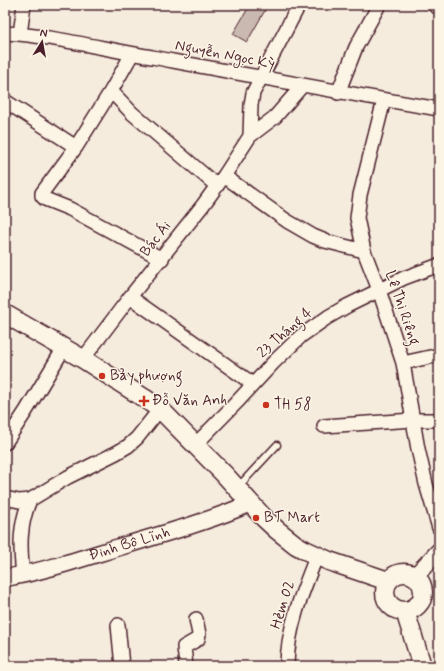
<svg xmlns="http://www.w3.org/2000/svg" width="444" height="671" font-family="Mynerve,sans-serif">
	<rect width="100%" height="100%" fill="#f5ecde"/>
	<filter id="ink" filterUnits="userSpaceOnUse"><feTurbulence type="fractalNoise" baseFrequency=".025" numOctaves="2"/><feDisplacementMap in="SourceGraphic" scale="8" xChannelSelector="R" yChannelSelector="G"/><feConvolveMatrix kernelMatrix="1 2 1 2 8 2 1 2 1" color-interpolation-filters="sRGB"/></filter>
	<g filter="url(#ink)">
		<path fill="#cab9b1" stroke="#4a1f2b" d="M250 5H268L247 42 233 34Z
			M361 5H371L369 9Z"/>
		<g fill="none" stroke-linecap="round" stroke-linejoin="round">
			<g stroke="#4a1f2b" stroke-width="9">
				<path id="service" d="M238 487 277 445"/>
			</g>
			<g stroke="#4a1f2b" stroke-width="16">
				<path id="minor" d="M434 5 439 8
					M5 33C54 36 103 49 152 57 248 75 343 93 439 109
					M20 34 24 5
					M132 54 111 91 76 147 42 193V196L45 199 70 209 162 259
					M111 91 132 113 217 186
					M338 93 356 47 379 5
					M384 100 360 195 357 218 364 251 379 290 403 363 418 449 426 484 439 528
					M5 101 76 147
					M250 136 251 105 253 93 299 5
					M224 176 287 221 313 236 325 241 364 251
					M130 297 253 384
					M83 359 130 297 203 205 224 176 250 136 275 117 302 86
					M403 363 439 355
					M324 426 413 420H439
					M5 443 26 411 64 348
					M195 445 237 402 273 363 301 336 328 317 347 306 404 278 439 265
					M5 498 19 501 30 500 68 477 116 453 128 446 137 438 160 409
					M23 575C20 548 19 525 30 500
					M118 625 122 666
					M186 666 184 647 198 639 199 634 196 619
					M287 666C287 629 303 590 317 555"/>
			</g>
			<g stroke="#4a1f2b" stroke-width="19">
				<g id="tertiary">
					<path d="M415 576 439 551"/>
					<path id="s1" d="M5 578C46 571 86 557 126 545 169 532 210 521 251 503"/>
				</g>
			</g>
			<g stroke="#4a1f2b" stroke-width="21">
				<path id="secondary" d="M5 314 83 359 144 398 160 409 224 474 264 518 277 530 296 545 305 550 329 561 388 581
					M385 592a19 19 0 1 1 38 0a19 19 0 1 1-38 0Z
					M405 611 422 666"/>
			</g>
			<use href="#service" stroke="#fcf5e5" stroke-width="6"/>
			<use href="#minor" stroke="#fcf5e5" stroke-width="13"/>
			<use href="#tertiary" stroke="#fcf5e5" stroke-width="16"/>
			<use href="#secondary" stroke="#fcf5e5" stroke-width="18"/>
		</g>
	</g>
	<g fill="#c8321e" stroke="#fcf5e5" stroke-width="1.5">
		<circle cx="102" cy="376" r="4"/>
		<path d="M142 395h4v4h4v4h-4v4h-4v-4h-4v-4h4z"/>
		<circle cx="266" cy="405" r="4"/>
		<circle cx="256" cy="518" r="4"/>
	</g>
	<g text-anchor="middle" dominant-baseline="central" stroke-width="3" stroke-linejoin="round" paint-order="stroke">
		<g font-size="15" fill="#4a1f2b" stroke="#fcf5e5">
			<text transform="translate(225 55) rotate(11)">Nguyễn Ngọc Kỳ</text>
			<text transform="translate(156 239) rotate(-52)">Bác Ái</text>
			<text transform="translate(402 308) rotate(71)">Lê Thị Riêng</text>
			<text transform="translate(285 333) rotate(-41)">23 Tháng 4</text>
			<text stroke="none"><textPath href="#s1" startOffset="129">Đinh Bộ Lĩnh</textPath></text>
			<text transform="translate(283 605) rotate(-73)">Hẻm 02</text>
		</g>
		<g font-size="15" fill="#4a1f2b" stroke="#fcf5e5" text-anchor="start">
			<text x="110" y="376">Bảy phượng</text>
			<text x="152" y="401">Đỗ Văn Anh</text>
			<text x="274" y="405">TH 58</text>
			<text x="264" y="518">BT Mart</text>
		</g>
	</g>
	<rect width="444" height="671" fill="none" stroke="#fcf5e5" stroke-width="20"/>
	<rect x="10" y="10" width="424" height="651" fill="none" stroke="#4a1f2b" stroke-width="1.5" filter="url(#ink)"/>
	<g transform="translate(42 42) rotate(11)" stroke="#fcf5e5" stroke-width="3" paint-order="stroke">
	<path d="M0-3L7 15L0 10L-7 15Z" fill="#4a1f2b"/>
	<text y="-6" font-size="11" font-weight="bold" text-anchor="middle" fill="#4a1f2b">N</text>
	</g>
</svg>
